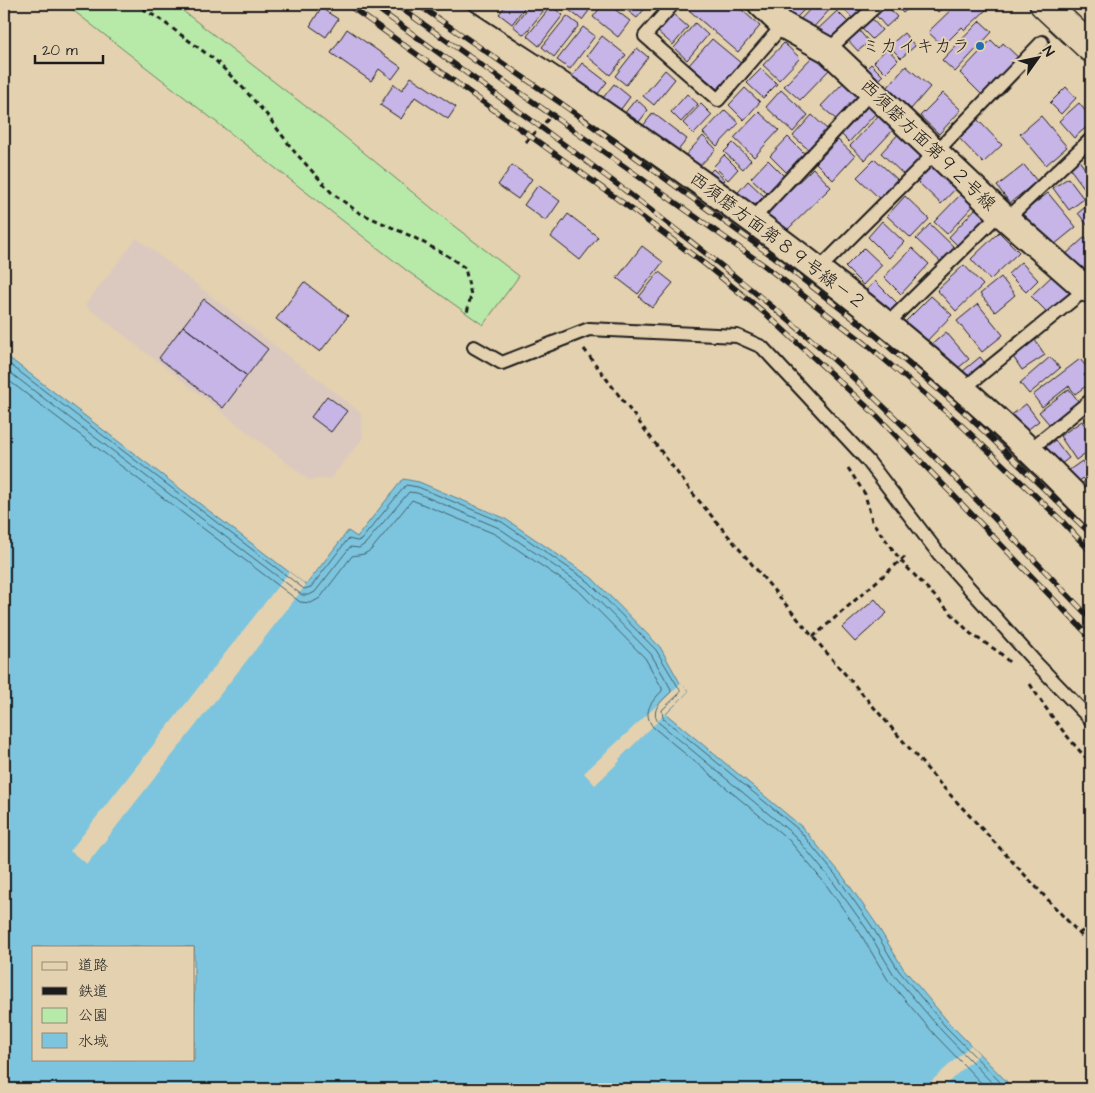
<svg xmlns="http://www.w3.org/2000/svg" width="1095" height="1093" font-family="'Architects Daughter','Klee One',sans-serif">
	<rect width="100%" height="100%" fill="#e4d1af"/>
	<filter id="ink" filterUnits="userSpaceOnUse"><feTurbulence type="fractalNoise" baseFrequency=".02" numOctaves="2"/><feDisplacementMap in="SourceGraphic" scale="10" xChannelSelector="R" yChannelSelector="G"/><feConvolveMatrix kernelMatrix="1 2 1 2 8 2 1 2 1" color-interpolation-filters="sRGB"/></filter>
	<g filter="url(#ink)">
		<path fill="#dbc9c0" d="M137 238 361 413 363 438 331 478 309 480 85 305Z"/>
		<path fill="#b7e9a9" stroke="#6a8262" d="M65 4H174L340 133 450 223 519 276 483 325 406 270Z"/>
		<path fill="#7dc5de" stroke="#568190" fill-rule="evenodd" d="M4 354 306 585 348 531 357 537 403 479 419 482 504 518 592 578 660 647 680 683 689 691 666 714 802 827 842 875 875 922 903 968 949 1023 1014 1089H4ZM34 947H194V1059H34Z"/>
		<path fill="#e4d1af" d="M289 572 306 585 87 864 70 851Z
			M681 683 689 691 619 759 620 761 595 785 584 773Z
			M971 1045 979 1054 941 1089H919L924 1084 926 1086Z"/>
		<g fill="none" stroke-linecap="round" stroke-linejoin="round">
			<path stroke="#43606a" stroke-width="1" d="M4 360 304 589 311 587 348 539 357 541 361 540 406 485 418 487 502 522 589 582 656 650 680 690V693L662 710 663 718 799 830 838 878 871 925 899 971 945 1026 1007 1089
				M4 368 302 595H309L315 592 350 547 359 548 365 544 409 492 417 493 499 528 585 587 651 654 671 689V692C662 701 650 709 658 722L794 835 833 882 866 928 894 975 941 1030 998 1089
				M4 377 300 602 311 603 320 598 352 556 364 554 371 550 412 500 495 534 580 592 645 658 662 688V691C651 702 642 712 653 727L789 840 827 886 860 933 888 980 935 1035 987 1089"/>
		</g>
		<path fill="#c6b5e6" stroke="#1c1c1c" d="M507 4H527L512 24 499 14Z
			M530 4 548 5 524 35 513 26Z
			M574 4H594L582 20 569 10Z
			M603 4H608L630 21 618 37 593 17Z
			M619 4H641L646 7 637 18Z
			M686 4H735L760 26 738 52 684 6Z
			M793 4H810L794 20 786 12Z
			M815 4H835L809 32 798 22Z
			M842 4H870L854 20 840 5Z
			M881 4H885L897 17 886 27 873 12Z
			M894 4H913L903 13Z
			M930 4H947L938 12Z
			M957 4H982L987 9 965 30 962 27 943 46 928 32Z
			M551 6 563 15 539 46 527 36Z
			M321 8 338 19 326 37 310 26Z
			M837 11 849 23 829 42 817 30Z
			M673 14 688 27 673 45 658 32Z
			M567 16 579 25 554 57 542 47Z
			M869 16 882 30 872 39 859 26Z
			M980 21 992 32 955 72 942 60Z
			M695 23 708 35 687 60 674 48Z
			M583 27 595 36 570 69 557 60Z
			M856 27 869 42 858 51 845 37Z
			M347 29 401 67 392 79 379 69 371 81 331 53Z
			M904 33 915 46 901 58 889 46Z
			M602 36 626 55 610 75 587 56Z
			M712 39 742 64 719 90 689 65Z
			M991 40 999 48 1003 43 1022 61 985 98 960 73Z
			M784 43 800 58 779 80 763 65Z
			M637 48 648 57 626 85 615 76Z
			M887 48 898 60 885 73 874 62Z
			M814 55 829 70 800 100 784 86Z
			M582 63 607 82 593 100 568 81Z
			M871 64 883 76 872 87 860 75Z
			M906 66 930 87 911 109 887 88Z
			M761 69 777 84 763 98 747 83Z
			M665 70 675 79 654 105 643 96Z
			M411 77 456 107 448 119 415 97 401 119 380 105 394 84 402 90Z
			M843 83 860 98 838 121 821 106Z
			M614 84 630 97 615 117 598 104Z
			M1066 87 1076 98 1061 114 1050 103Z
			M745 88 760 102 744 120 729 105Z
			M781 90 808 115 793 132 766 107Z
			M943 93 961 110 939 134 920 116Z
			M687 94 698 104 681 122 671 112Z
			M636 99 648 110 633 130 619 120Z
			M1079 103 1091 118V123L1074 138 1059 121Z
			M701 104 712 115 694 134 683 123Z
			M869 105 877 112 849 142 841 134Z
			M725 110 739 123 717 146 703 133Z
			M759 112 779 130 754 157 734 138Z
			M653 113 687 139 673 157 639 131Z
			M812 115 829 131 810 151 793 136Z
			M879 115 894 129 865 160 850 146Z
			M1041 116 1067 147 1046 165 1020 134Z
			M976 118 1002 145 983 163 957 136Z
			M902 130 926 152 904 175 881 153Z
			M703 136 716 149 694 172 681 160Z
			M788 137 805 154 787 173 770 156Z
			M838 140 855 156 833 180 816 163Z
			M733 143 751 160 743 169 724 152Z
			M724 155 738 169 728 180 714 166Z
			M875 159 897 179 879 198 857 177Z
			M1078 159 1088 173 1091 170V191L1088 193 1068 166Z
			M768 160 784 176 768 194 751 178Z
			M934 161 959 185 941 204 916 180Z
			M512 165 532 179 518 199 498 185Z
			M1024 165 1037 181 1010 203 997 186Z
			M813 168 831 187 784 233 765 214Z
			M713 169 725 180 717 189 705 177Z
			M1068 178 1084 199 1069 210 1053 188Z
			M748 181 764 196 747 213 732 199Z
			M538 185 560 201 546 221 524 205Z
			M963 192 975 204 947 234 934 222Z
			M1048 193 1076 227 1049 249 1021 214Z
			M905 196 929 219 911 238 887 216Z
			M1089 204 1091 206V224L1088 226 1078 213Z
			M977 207 988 218 960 248 949 237Z
			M568 214 598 237 580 260 551 237Z
			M882 221 904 242 889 258 868 237Z
			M930 224 956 249 942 263 916 239Z
			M999 232 1019 252 990 280 971 259Z
			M1085 237 1091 244V266L1082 274 1065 255Z
			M642 246 663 262 638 294 617 278Z
			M864 248 882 265 863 285 845 267Z
			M912 248 929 264 901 294 884 277Z
			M1021 262 1038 280 1026 292 1008 274Z
			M964 265 983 285 956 311 937 290Z
			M659 272 673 283 652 308 639 297Z
			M1055 273 1072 291 1048 313 1031 296Z
			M1001 277 1015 295 995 312 980 294Z
			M875 281 900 306 887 320 861 296Z
			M304 282 348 316 320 352 276 319Z
			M931 296 952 315 920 348 900 327Z
			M204 299 268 349 247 376 183 326Z
			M978 304 1003 335 982 352 957 321Z
			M183 326 247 376 223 408 159 358Z
			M946 332 969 359 951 374 929 347Z
			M1035 340 1045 355 1022 370 1012 355Z
			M980 357 987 366 964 385 957 376Z
			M1050 357 1060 368 1029 394 1020 383Z
			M1080 359 1089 370 1084 375 1090 383 1075 394 1069 386 1042 407 1033 395Z
			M1069 389 1079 402 1050 425 1039 412Z
			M327 396 347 411 331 432 311 417Z
			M1026 404 1039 421 1018 437 1005 420Z
			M1082 421 1091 436V449L1076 460 1060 436Z
			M1055 440 1069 458 1056 468 1042 450Z
			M1082 461 1090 473 1074 485 1065 473Z
			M1091 477V502L1074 489Z
			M875 599 887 613 855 642 842 628Z"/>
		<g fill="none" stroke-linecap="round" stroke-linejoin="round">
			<g stroke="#1c1c1c" stroke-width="16">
				<path id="lane" d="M673 4 645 36 718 100 783 25
					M828 50 878 4
					M1007 219 1091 139
					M752 220 872 91
					M819 269 936 152 1042 42
					M887 324 1000 213
					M474 347 502 363 589 329 737 336 762 347 868 461 939 554 1037 664 1091 720
					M963 389 1086 289
					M1028 451 1091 400"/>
			</g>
			<g stroke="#1c1c1c" stroke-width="29">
				<path id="street" d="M438 4C482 35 529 63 574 94 757 219 937 351 1091 512
					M761 4 783 25 828 50 1000 213 1086 289 1091 285"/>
			</g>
			<g stroke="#1c1c1c" stroke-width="31">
				<path id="highway" d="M1044 4 1091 48"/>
			</g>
			<path stroke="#1c1c1c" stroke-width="3" stroke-dasharray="5 4" stroke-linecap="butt" d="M135 4 161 20 215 60 243 88 267 115 293 150 332 193 358 212 413 237 448 256 465 268 471 295 467 313
				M526 142 557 110
				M584 349 694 495 813 637 942 786 1091 946
				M848 468 865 494 872 521 901 561 971 634 999 652 1009 662
				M813 637 907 555
				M1030 684C1049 714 1067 738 1091 763
				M1079 934 1091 923"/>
			<use href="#lane" stroke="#e4d1af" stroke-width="12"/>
			<use href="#street" stroke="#e4d1af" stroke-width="25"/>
			<use href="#highway" stroke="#e4d1af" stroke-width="28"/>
			<g stroke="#1c1c1c" stroke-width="5.5">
				<path id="rail" d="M347 4 630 208 706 265 766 314 876 415 1091 638
					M371 4C478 81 585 158 689 240 737 278 786 316 832 358 923 441 1006 531 1091 619
					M395 4 765 266 866 344 958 422 1062 521 1091 552
					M417 4 562 104 771 255 875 335 962 410 1091 534"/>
			</g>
			<use href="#rail" stroke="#e4d1af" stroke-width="4" stroke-dasharray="11" stroke-linecap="butt"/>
		</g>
	</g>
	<circle fill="#1f6fb2" stroke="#e4d1af" stroke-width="2" cx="980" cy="46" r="5"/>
	<g text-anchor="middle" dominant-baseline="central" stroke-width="4" stroke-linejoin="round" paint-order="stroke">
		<g font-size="18" fill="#1c1c1c" stroke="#e4d1af" text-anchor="end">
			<text x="970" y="46">ミカイキカラ</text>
		</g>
		<g font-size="18" fill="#1c1c1c" stroke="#e4d1af">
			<text transform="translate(928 145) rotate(44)">西須磨方面第９２号線</text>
			<text transform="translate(778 241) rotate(37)">西須磨方面第８９号線－２</text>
		</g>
	</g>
	<rect width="1095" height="1093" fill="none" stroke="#e4d1af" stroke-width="20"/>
	<rect x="10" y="10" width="1075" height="1073" fill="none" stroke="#1c1c1c" stroke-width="2" filter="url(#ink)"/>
	<rect x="32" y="946" width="162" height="115" fill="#e4d1af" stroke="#948974"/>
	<rect x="42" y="962" width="25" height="8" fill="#e4d1af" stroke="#948974"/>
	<text x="78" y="970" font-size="15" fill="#1c1c1c">道路</text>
	<rect x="42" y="987" width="25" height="8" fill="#1c1c1c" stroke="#948974"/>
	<text x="78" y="996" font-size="15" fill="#1c1c1c">鉄道</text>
	<rect x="42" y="1008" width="25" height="15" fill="#b7e9a9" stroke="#948974"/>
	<text x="78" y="1020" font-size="15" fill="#1c1c1c">公園</text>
	<rect x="42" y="1033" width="25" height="15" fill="#7dc5de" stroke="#948974"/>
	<text x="78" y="1046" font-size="15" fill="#1c1c1c">水域</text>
	<g transform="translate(1038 58) rotate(57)" stroke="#e4d1af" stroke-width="4" paint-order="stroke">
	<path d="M0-4L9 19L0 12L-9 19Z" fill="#1c1c1c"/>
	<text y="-8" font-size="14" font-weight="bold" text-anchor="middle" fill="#1c1c1c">N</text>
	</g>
	<path d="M35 55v8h68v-8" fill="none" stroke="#1c1c1c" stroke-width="2.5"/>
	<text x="42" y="55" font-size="15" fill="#1c1c1c" stroke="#e4d1af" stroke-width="4" paint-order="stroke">20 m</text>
</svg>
